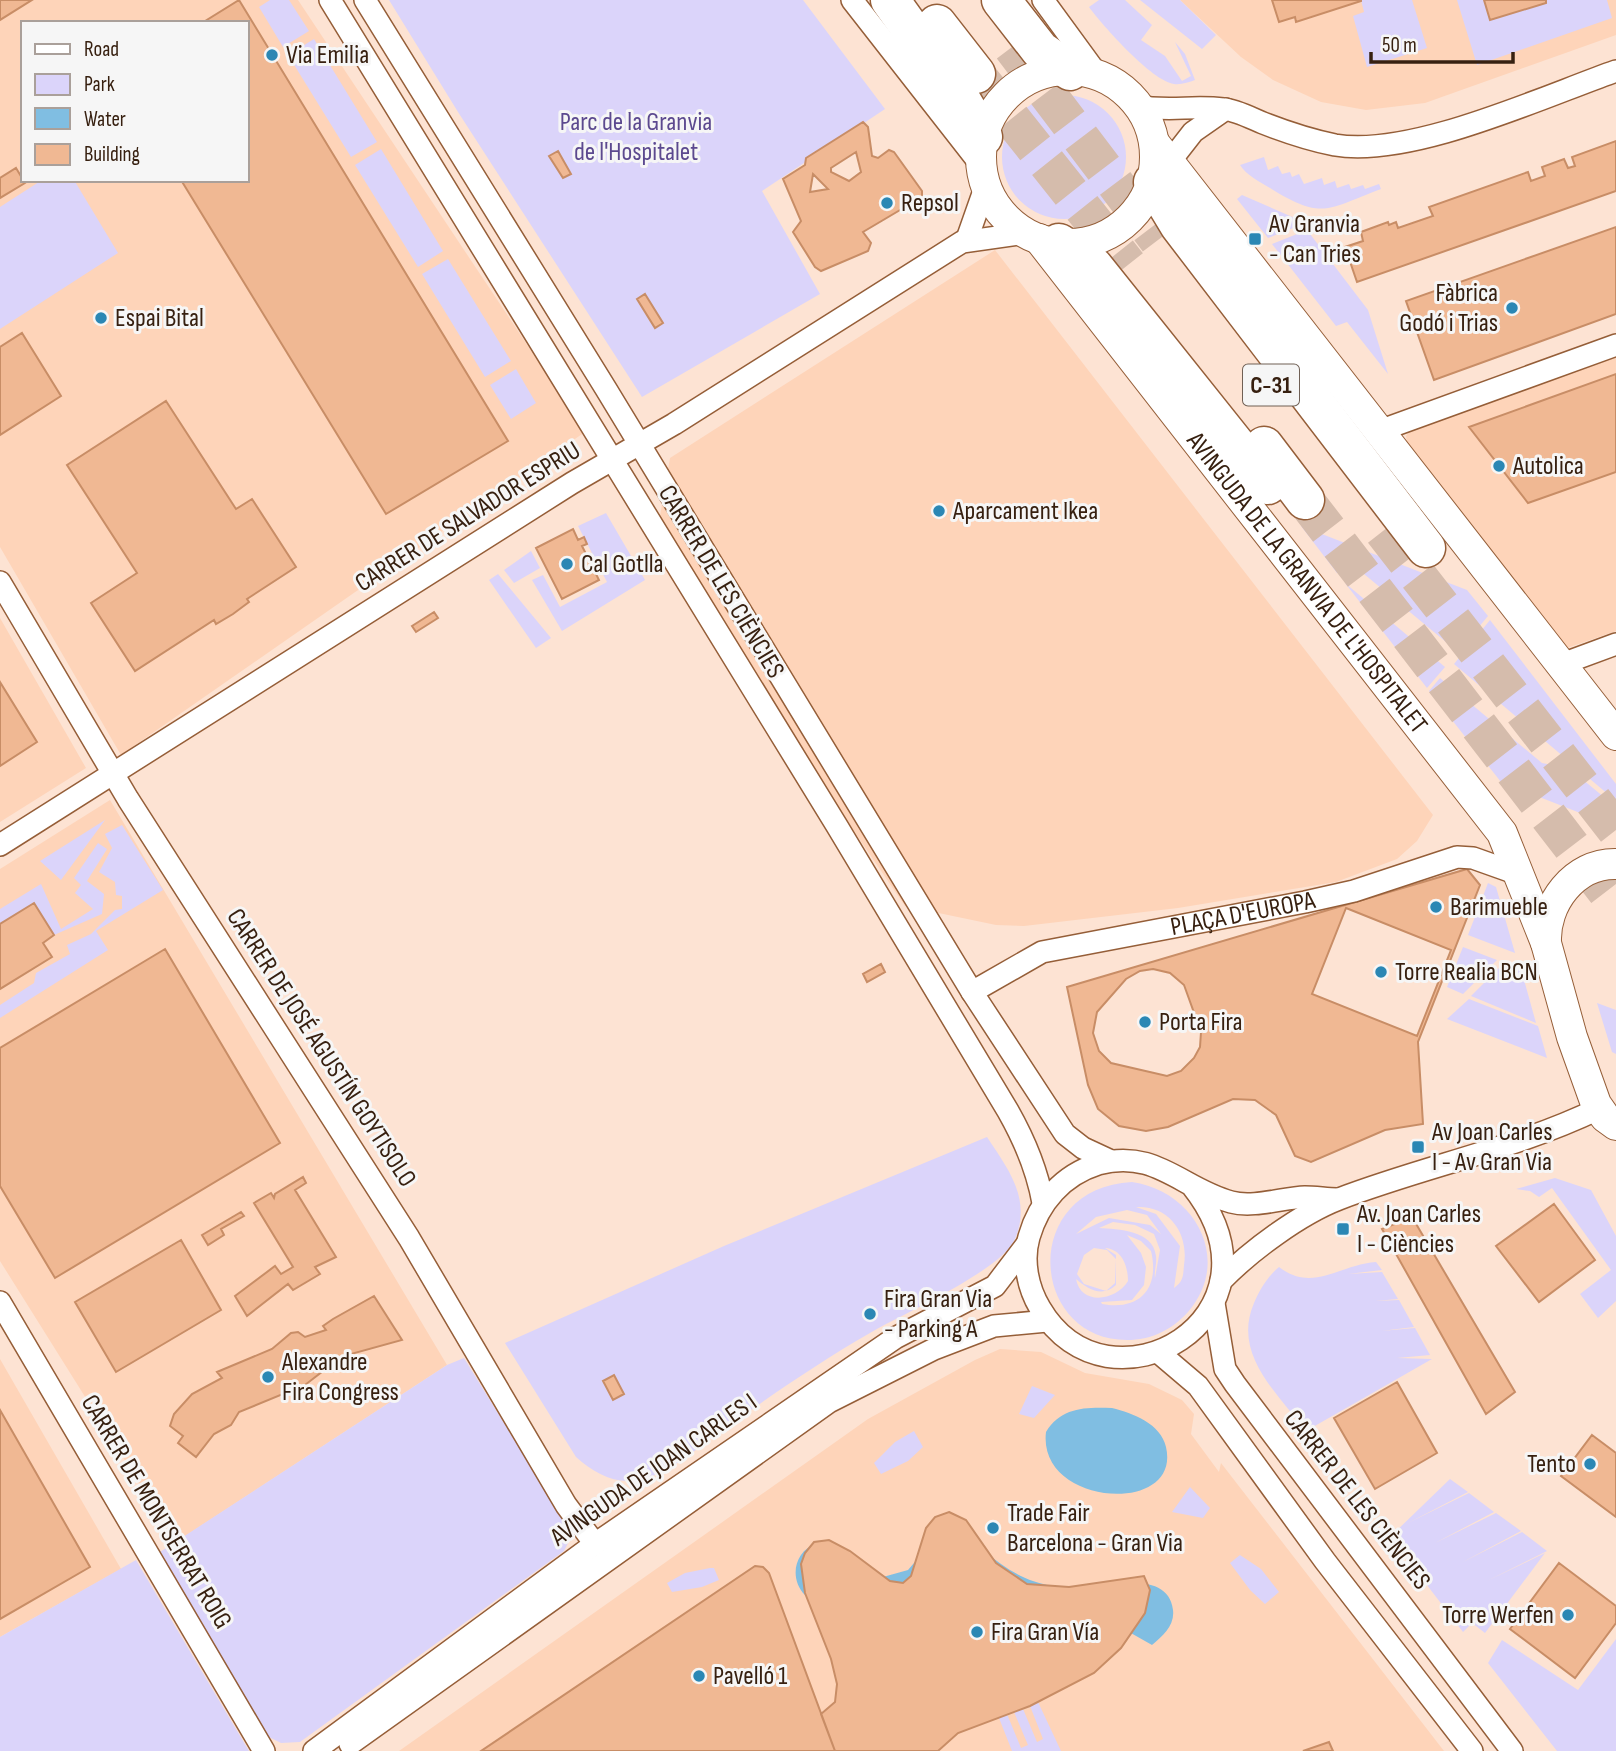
<svg xmlns="http://www.w3.org/2000/svg" width="1616" height="1751" font-family="'Sofia Sans Condensed',sans-serif">
	<rect width="100%" height="100%" fill="#fde3d3"/>
	<path fill="#fed4b9" fill-rule="evenodd" d="M0 0H298L585 432 121 755 0 547ZM23 23H247V180H23Z
		M1180 0H1616V35L1425 103 1366 110 1321 102 1273 80 1241 57Z
		M995 250 1433 815 1417 841 1397 859 1336 882 1178 908 1024 926 996 925 905 906 802 755 659 522 670 458Z
		M1616 354V631L1564 649 1407 444 1406 436 1412 428Z
		M0 618 86 768 0 822Z
		M110 800 447 1365 176 1542 0 1261V869Z
		M1000 1349 1041 1352 1085 1373 1149 1384 1182 1400 1194 1414 1191 1434 1219 1472 1221 1463 1444 1751H399L868 1419 975 1360Z
		M0 1359 121 1569 0 1637Z"/>
	<path fill="#dbd4fa" fill-rule="evenodd" d="M270 0H289L309 31 283 47 259 7Z
		M389 0H803L885 109 762 191 820 294 642 397 458 112Z
		M1099 0H1125L1152 25 1141 40 1165 56 1182 81 1191 76 1175 42 1185 54 1195 80C1189 82 1181 85 1174 84 1152 81 1103 26 1089 7Z
		M1140 0H1180L1216 35 1202 49Z
		M1361 0H1412L1427 48 1367 67 1353 16 1364 12Z
		M1457 0H1484L1490 20 1546 3V0H1607L1612 18 1477 65Z
		M314 39 377 142 351 157 288 55Z
		M1002 157a62 62 0 1 1 124 0a62 62 0 1 1-124 0Z
		M381 149 443 251 418 267 355 165Z
		M1264 157 1268 170 1278 166 1282 174 1290 172 1292 177 1299 174 1304 184 1322 178 1324 185 1335 181 1337 188 1349 184 1351 189 1363 185 1365 189 1379 184 1381 189C1327 209 1323 221 1270 188 1260 182 1246 175 1240 165Z
		M42 180H74L118 253 0 329V207Z
		M1242 195 1297 219 1303 224 1268 238 1237 199Z
		M1307 230 1368 310 1388 374 1347 322 1336 326 1272 244Z
		M448 259 511 361 485 377 422 274Z
		M516 369 536 403 511 419 490 385Z
		M606 513 645 580 562 631 532 580 543 575 560 607 607 582 578 526Z
		M1301 526 1467 590 1488 616 1458 652 1358 569 1346 567 1337 573Z
		M531 551 540 568 514 583 504 570Z
		M498 574 551 638 536 648 489 580Z
		M1345 583 1445 667 1427 688Z
		M1490 620 1616 784V801L1454 664Z
		M1440 678 1542 763 1552 765 1559 760 1616 807V827L1501 782 1429 691Z
		M105 820 61 880 40 861Z
		M122 825 163 890 96 931 108 950 0 1018V1005L34 983 36 973 70 954 67 945 91 934 115 910 122 909V896L116 895 115 882 99 872 112 848 105 834Z
		M98 843 107 849 87 881 104 894 102 914 54 935 34 903 0 924V909L41 884 61 929 93 909 75 893 81 885 74 878Z
		M1488 883 1496 887 1515 953 1468 935Z
		M1463 947 1497 960 1463 994 1447 987Z
		M1504 963 1521 969 1536 1023 1471 996Z
		M1469 999 1538 1026 1547 1058 1447 1019Z
		M1597 1003 1616 1010V1054L1612 1052Z
		M987 1137C1008 1169 1032 1199 1015 1239 1002 1270 904 1313 870 1333 821 1361 775 1393 728 1426 702 1444 674 1471 643 1479 617 1486 595 1474 576 1457L505 1343 724 1246Z
		M1555 1178 1591 1190 1616 1236V1301L1598 1318 1580 1294 1611 1270 1552 1188 1539 1197 1530 1191 1516 1189Z
		M1132 1182C1195 1191 1233 1260 1188 1312 1172 1330 1151 1340 1127 1340 1029 1340 1019 1188 1132 1182ZM1136 1207C1169 1205 1189 1233 1184 1265 1183 1275 1184 1281 1174 1288L1180 1246 1156 1214ZM1127 1210 1147 1215 1161 1234 1150 1225 1109 1218 1076 1234 1096 1217ZM1113 1222 1135 1225 1154 1234 1160 1250 1155 1278C1154 1271 1157 1263 1156 1256 1153 1230 1118 1229 1099 1228ZM1127 1235 1141 1241 1151 1251C1160 1288 1140 1311 1102 1304L1101 1302 1132 1300 1144 1285 1146 1267 1141 1253ZM1094 1248 1107 1250 1116 1259 1115 1283 1106 1291 1084 1284 1077 1274 1084 1255ZM1105 1248C1122 1249 1128 1266 1128 1281 1116 1301 1081 1306 1076 1279 1088 1289 1102 1298 1116 1285V1255Z
		M1376 1262 1382 1270 1348 1274 1382 1272 1398 1299 1375 1301 1399 1300 1414 1327 1381 1331 1415 1328 1430 1355 1397 1358 1432 1359 1306 1431C1277 1393 1232 1354 1254 1303 1260 1289 1267 1277 1279 1267 1313 1293 1338 1265 1376 1262Z
		M464 1358 566 1524 570 1539 564 1551 300 1742 281 1743 267 1736 160 1552 447 1365Z
		M1032 1386 1055 1395 1034 1418 1019 1414Z
		M914 1431 923 1447 908 1461 881 1474 874 1463 895 1442Z
		M1450 1479 1468 1492 1408 1523 1469 1493 1494 1512 1435 1543 1496 1513 1521 1531 1461 1563 1522 1532 1547 1551 1487 1581 1545 1553 1485 1633 1472 1623 1463 1632 1390 1537Z
		M1190 1487 1210 1508 1203 1518 1172 1512Z
		M1240 1555 1261 1569 1279 1592 1265 1604 1250 1590 1230 1563Z
		M136 1560 249 1751H0V1637Z
		M710 1568H714L719 1580 702 1587 672 1592 667 1583 685 1573Z
		M1616 1639V1751H1557L1488 1663 1502 1640 1578 1690Z
		M1038 1702 1061 1751H1012L999 1718 1007 1714 1021 1748 1028 1745 1014 1712 1023 1709 1037 1742 1043 1739 1030 1706Z"/>
	<path fill="#80bee2" d="M1112 1408C1133 1413 1161 1424 1166 1447 1182 1516 1037 1507 1046 1432 1061 1407 1086 1407 1112 1408Z
		M816 1544 883 1577 908 1570 920 1556 986 1552C1005 1569 1027 1582 1053 1586 1084 1592 1168 1562 1173 1610 1175 1625 1163 1636 1152 1645L1122 1628 915 1593 805 1595C789 1579 794 1551 816 1544Z"/>
	<path fill="#f0b893" stroke="#c88d66" stroke-width="2" fill-rule="evenodd" d="M0 0H32L0 20Z
		M239 0 508 441 386 514 181 180H247V23H202Z
		M1272 0H1361V1L1296 22 1295 17 1279 22Z
		M1484 0H1546V3L1490 20Z
		M863 122 868 127 872 156 878 158 889 150 894 152 922 191V197L863 232 871 243 868 251 821 271 815 267 793 232 801 221 783 179 805 165 806 158ZM856 152 861 172 849 181 831 172V168ZM813 174 828 189 810 192Z
		M1616 141V191L1357 282 1345 247 1363 241 1361 232 1388 222 1389 225 1396 222 1398 228 1433 216 1429 207 1528 172 1531 181 1545 176 1542 167 1564 159 1568 168 1575 166 1572 157Z
		M558 151 571 174 563 178 549 156Z
		M16 168 25 183 0 198V178Z
		M1616 227V314L1434 380 1406 301Z
		M645 294 663 323 655 328 637 299Z
		M22 333 61 396 0 435V347Z
		M1616 374V472L1528 503 1469 427Z
		M166 401 236 509 252 499 296 567 247 599 249 602 233 614 216 624 214 620 135 671 91 603 137 573 67 465Z
		M573 529 578 540 584 537 587 544 582 546 599 580 562 599 536 548Z
		M434 612 438 618 416 632 412 626Z
		M0 682 37 742 0 766Z
		M1467 869 1480 885 1418 1042 1423 1124 1385 1130 1311 1162 1295 1156 1276 1115 1255 1100 1233 1099 1168 1127 1146 1131 1119 1126 1098 1109 1088 1085 1067 987Z
		M34 903 54 935 43 943 52 957 0 989V924Z
		M1346 908 1451 950 1417 1036 1312 994Z
		M165 949 280 1143 55 1278 0 1186V1048Z
		M881 964 885 972 867 982 863 974Z
		M1153 969 1170 973 1184 985 1201 1032 1200 1047 1194 1058 1181 1071 1167 1076 1111 1063 1099 1051 1093 1033 1097 1012 1126 979 1140 971Z
		M303 1177 306 1183 295 1190 336 1257 315 1267 320 1274 293 1290 288 1284 247 1316 235 1296 275 1266 281 1274 293 1267 254 1203 271 1193 274 1198 275 1194Z
		M1554 1204 1595 1260 1539 1302 1496 1246Z
		M241 1212 244 1216 221 1229 224 1235 208 1245 202 1235Z
		M1412 1217 1515 1392 1486 1414 1382 1229Z
		M181 1240 221 1310 116 1372 75 1302Z
		M374 1296 402 1340 329 1360 323 1371 305 1385 239 1412 231 1425 214 1434 196 1457 178 1443 183 1436 170 1426 174 1414 192 1394 222 1378 217 1372 272 1349 291 1333 298 1332 305 1337 326 1330 323 1326 333 1319Z
		M614 1375 624 1394 613 1400 603 1381Z
		M1397 1382 1437 1453 1375 1489 1334 1418Z
		M0 1410 90 1567 0 1619Z
		M1592 1435 1616 1453V1517L1561 1476Z
		M949 1512 966 1520 996 1563 1027 1584 1069 1587 1144 1576 1150 1590 1145 1613 1121 1648 1094 1673 1030 1706 958 1733 938 1751H835L821 1714 835 1702 837 1684 831 1659 805 1593 801 1564 805 1553 814 1542 829 1540 850 1551 890 1581 903 1583 911 1576 926 1528 935 1517Z
		M1559 1563 1616 1606V1623L1575 1678 1510 1629Z
		M755 1566 763 1567 769 1573 835 1751H481Z
		M1329 1742 1333 1751H1303Z"/>
	<g fill="none" stroke-linecap="round" stroke-linejoin="round">
		<path stroke="#d5bcac" stroke-width="38" stroke-dasharray="38 19" stroke-linecap="butt" d="M1012 47 1158 240
			M976 74 1128 265
			M1305 500 1616 904
			M1383 531 1616 830"/>
		<g stroke="#955e38" stroke-width="24">
			<g id="minor">
				<path d="M330 0 837 826 1008 1111C1025 1141 1037 1169 1043 1203"/>
				<path d="M365 0 606 389 972 992 1065 1134 1083 1148 1111 1161"/>
				<path d="M852 0 981 165"/>
				<path d="M1043 0 1100 78"/>
				<path d="M1138 106C1167 112 1194 105 1223 109 1236 110 1251 118 1263 123 1286 132 1310 140 1335 145 1411 158 1542 97 1616 71"/>
				<path d="M1161 173 1193 132 1226 109"/>
				<path d="M967 239 986 185"/>
				<path d="M1379 431 1616 345"/>
				<path d="M0 582 128 799 409 1238 566 1505 595 1544"/>
				<path d="M1562 664 1616 644"/>
				<path d="M0 845 572 483 674 424 962 242 1026 233"/>
				<path id="s1" d="M972 992 1042 952 1305 902 1354 891 1457 857 1473 858 1518 874"/>
				<path d="M1192 1186C1296 1317 1108 1424 1040 1308 1028 1288 1022 1261 1029 1237 1039 1202 1063 1175 1098 1164 1155 1148 1182 1189 1231 1202 1253 1208 1283 1198 1305 1197 1316 1197 1327 1199 1337 1199"/>
				<path d="M1221 1281C1250 1251 1300 1214 1339 1199 1425 1166 1515 1149 1598 1109"/>
				<path d="M0 1302 264 1751"/>
				<path d="M1214 1303 1225 1369 1235 1384 1512 1751"/>
				<path d="M1158 1352 1198 1386 1325 1561 1472 1751"/>
				<path d="M350 1744 829 1402 934 1349 994 1326 1047 1321"/>
				<path d="M314 1751 595 1544 895 1338 995 1286 1027 1244"/>
			</g>
		</g>
		<g stroke="#955e38" stroke-width="32">
			<g id="secondary">
				<circle cx="1068" cy="157" r="87"/>
				<path d="M1156 145 1616 735"/>
				<path id="s2" d="M1039 239 1502 833 1546 943"/>
				<path d="M1616 864C1574 863 1544 904 1546 943L1572 1037 1596 1104 1605 1117 1616 1125"/>
			</g>
		</g>
		<g stroke="#955e38" stroke-width="41">
			<path id="motorway" d="M890 0 960 98 983 137
				M1001 0 1040 50 1070 71
				M937 24 976 74
				M1153 182 1179 225 1426 548
				M1059 243 1094 267 1268 485
				M1264 446 1305 500"/>
		</g>
		<use href="#minor" stroke="#fff" stroke-width="21"/>
		<use href="#secondary" stroke="#fff" stroke-width="30"/>
		<use href="#motorway" stroke="#fff" stroke-width="38"/>
	</g>
	<g fill="#2b87b4" stroke="#f6f6f6" stroke-width="2.5">
		<circle cx="272" cy="55" r="7"/>
		<circle cx="887" cy="203" r="7"/>
		<rect x="1248" y="232" width="14" height="14" rx="3.5"/>
		<circle cx="1512" cy="308" r="7"/>
		<circle cx="101" cy="318" r="7"/>
		<circle cx="1499" cy="466" r="7"/>
		<circle cx="939" cy="511" r="7"/>
		<circle cx="567" cy="564" r="7"/>
		<circle cx="1436" cy="907" r="7"/>
		<circle cx="1381" cy="972" r="7"/>
		<circle cx="1145" cy="1022" r="7"/>
		<rect x="1411" y="1140" width="14" height="14" rx="3.5"/>
		<rect x="1336" y="1222" width="14" height="14" rx="3.5"/>
		<circle cx="870" cy="1314" r="7"/>
		<circle cx="268" cy="1377" r="7"/>
		<circle cx="1590" cy="1464" r="7"/>
		<circle cx="993" cy="1528" r="7"/>
		<circle cx="1568" cy="1615" r="7"/>
		<circle cx="977" cy="1632" r="7"/>
		<circle cx="699" cy="1676" r="7"/>
	</g>
	<g text-anchor="middle" dominant-baseline="central" stroke-width="6" stroke-linejoin="round" paint-order="stroke">
		<rect fill="#f6f6f6" stroke="#706055" stroke-width="2" x="1243" y="364.5" width="56" height="41" rx="5"/>
		<g font-size="24" font-weight="bold" fill="#372010">
			<text x="1271" y="385">C-31</text>
		</g>
		<g font-size="26" fill="#372010" stroke="#f6f6f6" text-anchor="start">
			<text x="286" y="55">Via Emilia</text>
			<text x="901" y="203">Repsol</text>
			<text x="1269" y="224">Av Granvia<tspan x="1269" dy="30">- Can Tries</tspan></text>
			<text x="1498" y="293" text-anchor="end">Fàbrica<tspan x="1498" dy="30">Godó i Trias</tspan></text>
			<text x="115" y="318">Espai Bital</text>
			<text x="1513" y="466">Autolica</text>
			<text x="953" y="511">Aparcament Ikea</text>
			<text x="581" y="564">Cal Gotlla</text>
			<text x="1450" y="907">Barimueble</text>
			<text x="1395" y="972">Torre Realia BCN</text>
			<text x="1159" y="1022">Porta Fira</text>
			<text x="1432" y="1132">Av Joan Carles<tspan x="1432" dy="30">I - Av Gran Via</tspan></text>
			<text x="1357" y="1214">Av. Joan Carles<tspan x="1357" dy="30">I - Ciències</tspan></text>
			<text x="884" y="1299">Fira Gran Via<tspan x="884" dy="30">- Parking A</tspan></text>
			<text x="282" y="1362">Alexandre<tspan x="282" dy="30">Fira Congress</tspan></text>
			<text x="1576" y="1464" text-anchor="end">Tento</text>
			<text x="1007" y="1513">Trade Fair<tspan x="1007" dy="30">Barcelona - Gran Via</tspan></text>
			<text x="1554" y="1615" text-anchor="end">Torre Werfen</text>
			<text x="991" y="1632">Fira Gran Vía</text>
			<text x="713" y="1676">Pavelló 1</text>
		</g>
		<g font-size="26" fill="#5c498f" stroke="#f6f6f6">
			<text x="636" y="122">Parc de la Granvia<tspan x="636" dy="30">de l'Hospitalet</tspan></text>
		</g>
		<g font-size="26" fill="#372010" stroke="#f6f6f6">
			<text transform="translate(468 517) rotate(-32)">CARRER DE SALVADOR ESPRIU</text>
			<text transform="translate(721 582) rotate(59)">CARRER DE LES CIÈNCIES</text>
			<text stroke="none"><textPath href="#s2" startOffset="436">AVINGUDA DE LA GRANVIA DE L'HOSPITALET</textPath></text>
			<text stroke="none"><textPath href="#s1" startOffset="285">PLAÇA D'EUROPA</textPath></text>
			<text transform="translate(321 1048) rotate(57)">CARRER DE JOSÉ AGUSTÍN GOYTISOLO</text>
			<text transform="translate(654 1470) rotate(-35)">AVINGUDA DE JOAN CARLES I</text>
			<text transform="translate(1357 1500) rotate(52)">CARRER DE LES CIÈNCIES</text>
			<text transform="translate(156 1512) rotate(59)">CARRER DE MONTSERRAT ROIG</text>
		</g>
	</g>
	<rect x="21" y="21" width="228" height="161" fill="#f6f6f6" stroke="#aaa09a" stroke-width="2"/>
	<rect x="35" y="44" width="35" height="10" fill="#ffffff" stroke="#aaa09a" stroke-width="2"/>
	<text x="84" y="56" font-size="21" fill="#372010">Road</text>
	<rect x="35" y="74" width="35" height="21" fill="#dbd4fa" stroke="#aaa09a" stroke-width="2"/>
	<text x="84" y="91" font-size="21" fill="#372010">Park</text>
	<rect x="35" y="108" width="35" height="21" fill="#80bee2" stroke="#aaa09a" stroke-width="2"/>
	<text x="84" y="126" font-size="21" fill="#372010">Water</text>
	<rect x="35" y="144" width="35" height="21" fill="#f0b893" stroke="#aaa09a" stroke-width="2"/>
	<text x="84" y="161" font-size="21" fill="#372010">Building</text>
	<path d="M1371 52v10h142v-10" fill="none" stroke="#372010" stroke-width="3.5"/>
	<text x="1382" y="52" font-size="21" fill="#372010" stroke="#f6f6f6" stroke-width="5" paint-order="stroke">50 m</text>
</svg>
